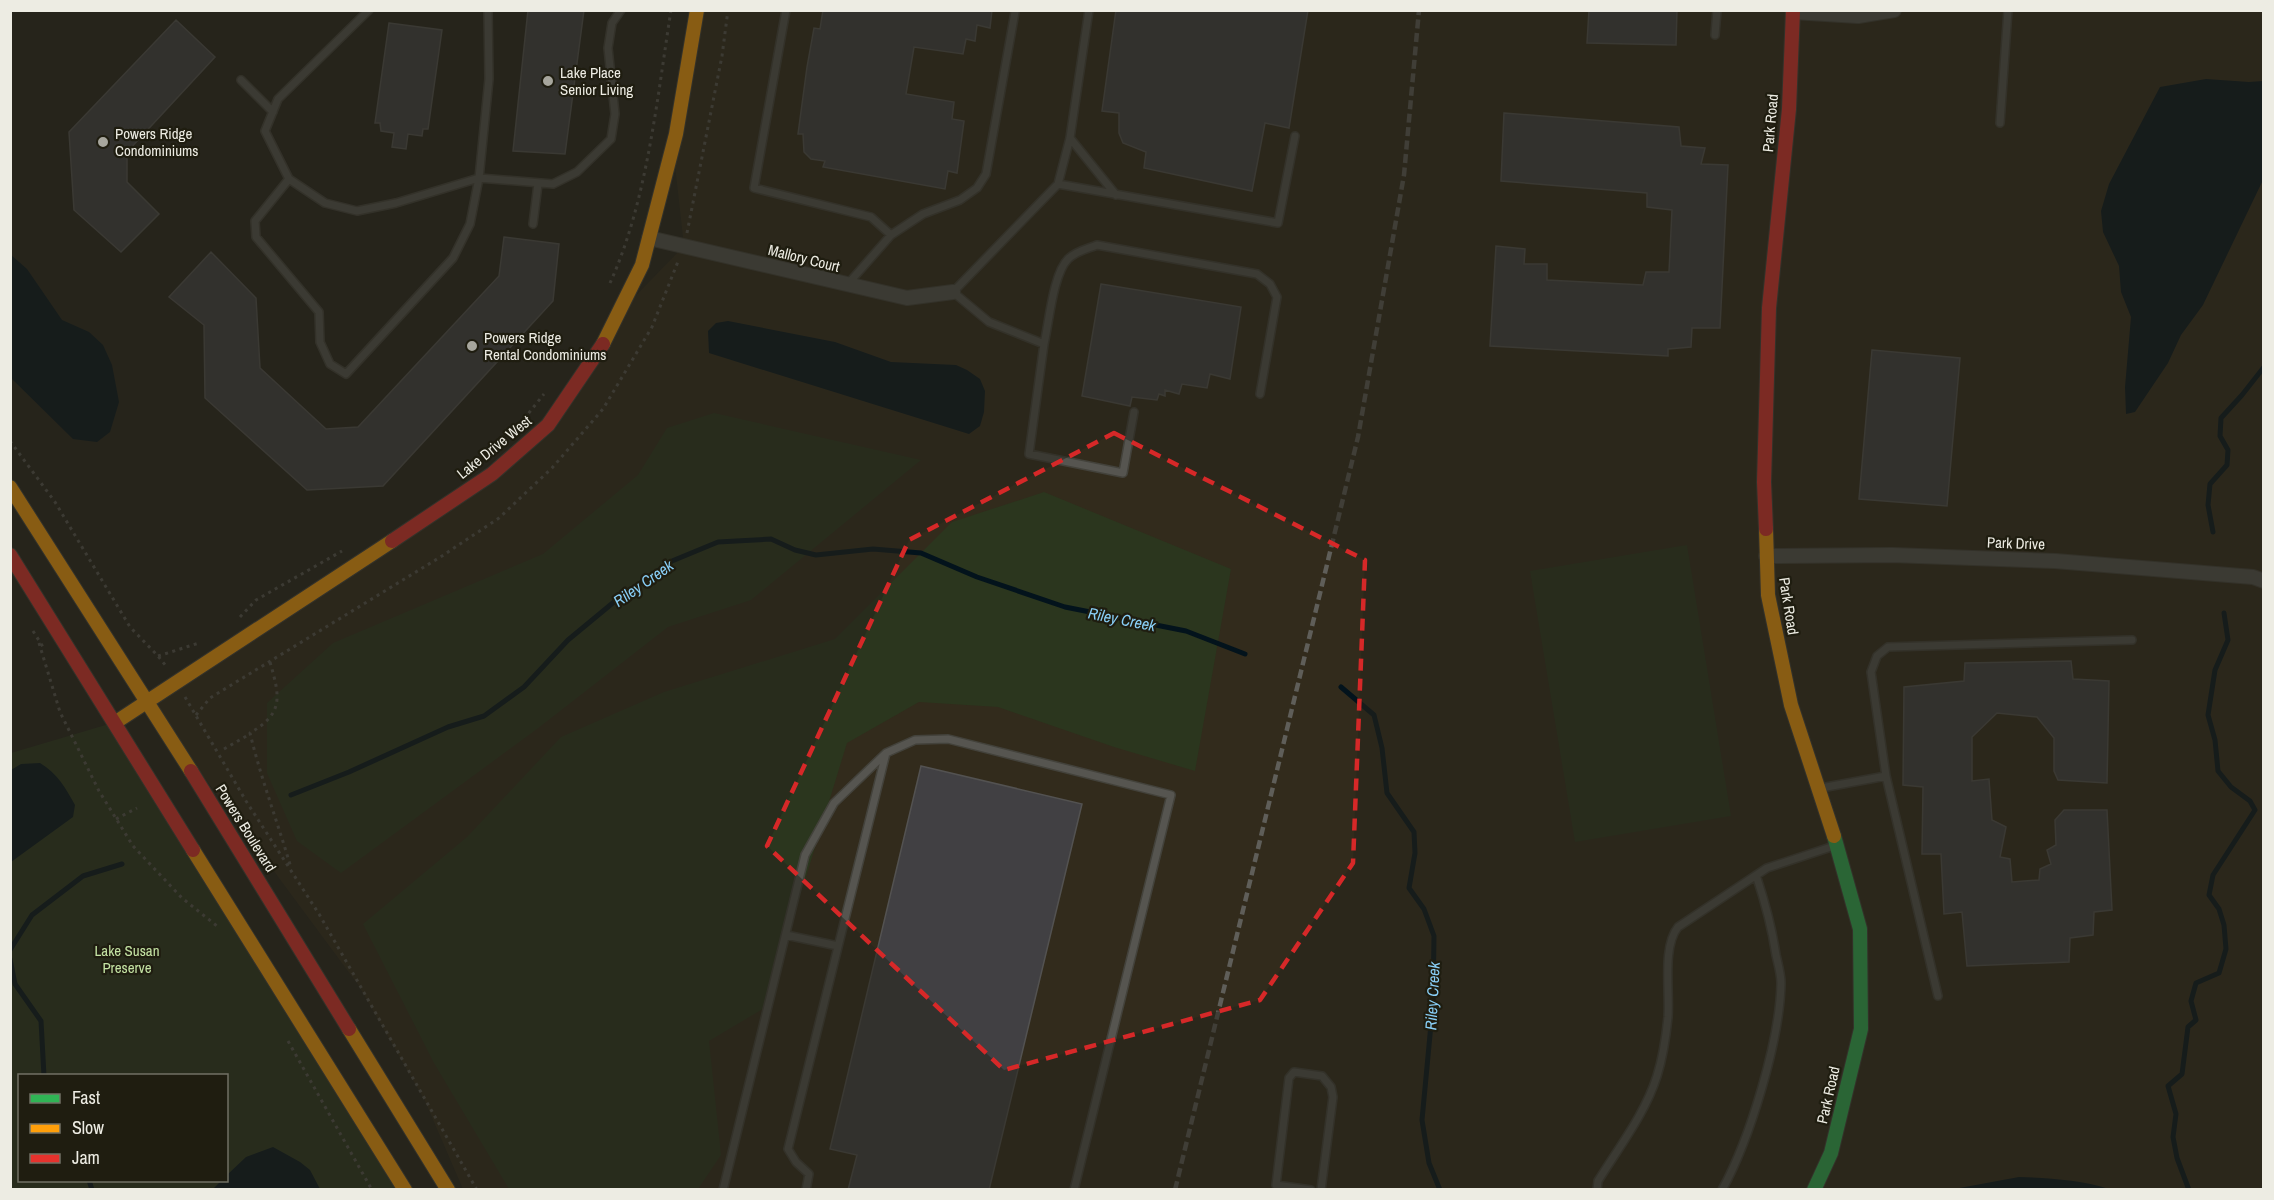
<svg xmlns="http://www.w3.org/2000/svg" width="2274" height="1200" font-family="'Archivo Narrow',sans-serif">
	<rect width="100%" height="100%" fill="#26241c"/>
	<path fill="#322b1c" d="M692 11H2263V1189H463L425 1101 359 986 147 700 447 505 568 395 619 313 684 246 673 147Z"/>
	<path fill="#2b361e" fill-rule="evenodd" d="M714 413 921 460 751 600 668 627 537 729 341 873 297 841 267 773V703L333 643 543 554 638 475 667 428Z
		M1044 492 1231 569 1195 771 1114 747 998 707 919 702 847 743 766 1007 709 1041 721 1155 698 1189H509L434 1063 363 924 467 837 561 737 664 692 835 639 952 522Z
		M1687 545 1731 816 1575 842 1530 571Z
		M116 722 405 1189 11 1190V753ZM20 1076H226V1180H20Z"/>
	<path fill="#03131c" d="M2206 79 2249 82 2263 81V180L2203 305 2181 335 2168 363 2135 412 2126 414 2125 387 2131 317 2121 292 2119 266 2103 232 2101 211 2109 184 2160 87Z
		M11 255 27 269 62 320 89 332 103 345 112 365 119 402 110 432 97 442 73 439 11 378Z
		M728 321 835 342 891 362 956 365 967 370 980 379 985 391 984 412 980 426 969 434 709 353 708 331 716 323Z
		M40 763C58 774 65 787 75 805L73 817 11 862V770L21 764Z
		M273 1147 300 1162 310 1170 320 1189H213L221 1181 226 1180 227 1175 246 1157Z
		M2019 1177C2049 1178 2081 1180 2109 1189H1954Z"/>
	<g fill="none" stroke-linecap="round" stroke-linejoin="round">
		<path stroke="#03131c" stroke-width="5" d="M2213 532 2208 505 2210 484 2227 465 2228 450 2220 436 2221 418 2242 395 2264 367
			M1341 687 1374 715 1382 748 1387 793 1414 832 1415 853 1409 888 1424 909 1434 936 1433 1003 1422 1120 1429 1163 1440 1190
			M291 795 349 772 448 727 484 716 524 687 568 640 620 597 672 561 718 542 771 539 795 550 816 555 873 549 921 553 977 577 1065 607 1186 631 1245 654
			M10 950 32 915 83 876 122 864
			M10 959 15 984 41 1021 44 1076
			M89 1180 92 1190
			M2189 1190 2177 1158 2173 1137 2176 1114 2168 1086 2182 1074 2188 1027 2196 1020 2191 1001 2196 983 2219 973 2226 949 2224 925 2219 909 2209 895 2213 875 2255 810 2250 801 2231 787 2218 771 2215 740 2208 715 2215 670 2228 640 2224 613"/>
	</g>
	<path fill="#414043" stroke="#535251" stroke-width="1.5" d="M528 10H584L565 154 513 151Z
		M823 10H992L990 28 977 25 975 41 966 39 963 54 914 47 906 94 954 102 952 119 964 121 957 173 948 171 945 189 823 167 825 161 811 159 804 152 803 134H798L807 67 814 28 820 29Z
		M1116 10H1308L1289 128 1265 123 1252 191 1144 168 1146 152 1123 143 1119 133V113L1102 111Z
		M1589 10H1677L1676 45 1587 43Z
		M176 20 215 57 127 152V182L159 214 121 252 74 210 69 132Z
		M389 23 442 30 428 129H423L422 136 408 134 406 149 392 147 394 133 381 131 380 123H375Z
		M1504 113 1679 127 1681 146 1705 148 1701 164 1728 165 1720 328H1692L1691 347 1668 349V356L1490 346 1496 246 1525 249 1524 264H1547V280L1643 285 1646 272H1669L1672 210 1647 207V193L1501 181Z
		M504 237 559 244 553 301 383 486 307 490 205 398 204 325 169 297 211 252 256 298 260 368 326 429 358 427 499 276Z
		M1101 284 1241 307 1230 379 1210 374 1207 388 1182 384 1179 394 1165 390V396L1159 394 1157 400 1132 397 1130 406 1082 396Z
		M1872 350 1960 358 1947 506 1859 499Z
		M2071 661 2073 679 2109 681 2107 783 2058 780 2054 771V738L2037 717 1997 713 1972 737V781L1989 779 1992 820 2006 827 2000 857 2010 859 2012 882 2039 880 2040 869 2051 864 2047 850 2056 845 2055 820 2064 810H2107L2112 910 2094 912 2093 935 2070 938 2069 962 1967 966 1962 912 1944 914 1941 854H1922L1923 787 1903 785 1904 687 1964 681 1965 663Z
		M921 766 1082 804 989 1190H848L857 1155 830 1149Z"/>
	<g fill="none" stroke-linecap="round" stroke-linejoin="round">
		<g stroke="#43423b" stroke-width="10">
			<path id="lane" d="M369 10 278 99 265 131 289 179 325 203 357 211 396 203 479 178 553 184 577 172 611 139 615 114 608 48 612 23 621 10
				M786 10 754 188 871 217 891 235
				M1715 35 1717 10
				M241 80 273 112
				M2000 123 2008 10
				M1070 138 1116 195
				M289 179 255 221 256 237 319 312 320 342 330 364 346 374 453 258 470 224 479 178 489 79 488 10
				M1058 184 1070 138 1089 10
				M533 224 538 184
				M847 285 891 235 923 214 960 200 977 188 986 174 1015 12
				M1044 344C1049 323 1053 274 1068 259 1076 251 1087 249 1097 245L1257 274 1270 284 1277 297 1260 394
				M1134 412 1123 473 1029 454 1044 344 989 322 953 292 1058 184 1278 223 1295 136
				M1886 776 1871 672 1877 656 1888 647 2132 640
				M1821 788 1886 776 1938 996
				M786 935 838 946
				M723 1190 805 855 834 803 886 753 915 740 948 739 1171 795 1074 1190
				M806 1190 809 1174 796 1162 788 1149 886 753
				M1311 1190 1276 1185 1289 1078 1294 1072 1322 1076 1331 1087 1333 1097 1321 1190
				M1597 1190 1598 1181C1619 1147 1645 1114 1657 1076 1663 1057 1666 1037 1668 1017 1670 991 1662 947 1678 927L1767 868 1834 846
				M1722 1190C1750 1139 1780 1040 1781 983 1781 974 1778 964 1776 955 1772 928 1765 902 1756 875"/>
		</g>
		<g stroke="#43423b" stroke-width="16">
			<path id="street" d="M1793 12 1858 16 1894 10
				M649 238 907 298 953 292
				M1766 556 1892 555 2055 561 2253 577 2264 581"/>
		</g>
		<g stroke="#43423b" stroke-width="16">
			<path id="fast" d="M1814 1190 1831 1153 1861 1029 1860 929 1834 836"/>
		</g>
		<g stroke="#43423b" stroke-width="16">
			<path id="slow" d="M603 344 642 265 676 134 697 10
				M10 487 191 771
				M1766 529 1768 595 1791 705 1834 836
				M116 722 392 541
				M193 850 405 1190
				M349 1029 448 1190"/>
		</g>
		<g stroke="#43423b" stroke-width="16">
			<path id="jam" d="M1766 529 1764 482 1769 308 1789 109 1793 10
				M392 541 492 474 548 425 603 344
				M10 555 193 850
				M191 771 349 1029"/>
		</g>
		<path stroke="#575651" stroke-width="3" stroke-dasharray="3 4.5" stroke-linecap="butt" d="M687 233 722 56 728 10
			M610 283C647 202 657 99 671 10
			M524 419 544 394
			M10 441 55 502 130 627 158 656 166 666
			M240 617 256 600 342 551
			M33 631 45 650
			M39 643 60 712 99 791 133 846 182 898 217 926
			M158 656 199 643
			M270 662C280 697 284 713 250 733 261 779 278 823 291 868
			M185 697 246 801 319 914 477 1190
			M196 715 210 698 442 556 499 518 552 468 603 409 652 327 679 259
			M224 749 250 734
			M116 819 137 808
			M288 1041 372 1190"/>
		<use href="#lane" stroke="#565550" stroke-width="7"/>
		<use href="#street" stroke="#565550" stroke-width="14"/>
		<use href="#fast" stroke="#30b455" stroke-width="14"/>
		<use href="#slow" stroke="#ff9f0a" stroke-width="14"/>
		<use href="#jam" stroke="#e5322d" stroke-width="14"/>
		<path stroke="#5f5e59" stroke-width="4.5" stroke-dasharray="9 4.5" stroke-linecap="butt" d="M1175 1190 1358 437 1404 175 1419 10"/>
	</g>
	<path d="M0 0H2274V1200H0ZM1114 433 1365 560 1353 863 1260 1000 1004 1070 767 846 909 540Z" fill="#26241c" fill-opacity=".55" fill-rule="evenodd"/>
	<path fill="none" stroke="#d62828" stroke-width="4.5" stroke-dasharray="12 8" stroke-linejoin="round" d="M1114 433 1365 560 1353 863 1260 1000 1004 1070 767 846 909 540Z"/>
	<g fill="#a7a69d" stroke="#1f1d10" stroke-width="2">
		<circle cx="548" cy="81" r="6"/>
		<circle cx="103" cy="142" r="6"/>
		<circle cx="472" cy="346" r="6"/>
	</g>
	<g text-anchor="middle" dominant-baseline="central" stroke-width="4.5" stroke-linejoin="round" paint-order="stroke">
		<g font-size="15" fill="#edece3" stroke="#1f1d10" text-anchor="start">
			<text x="560" y="72">Lake Place<tspan x="560" dy="17">Senior Living</tspan></text>
			<text x="115" y="133">Powers Ridge<tspan x="115" dy="17">Condominiums</tspan></text>
			<text x="484" y="337">Powers Ridge<tspan x="484" dy="17">Rental Condominiums</tspan></text>
		</g>
		<g font-size="15" fill="#edece3" stroke="#1f1d10">
			<text transform="translate(1770 123) rotate(-85)">Park Road</text>
			<text transform="translate(804 258) rotate(14)">Mallory Court</text>
			<text transform="translate(494 447) rotate(-39)">Lake Drive West</text>
			<text transform="translate(2016 543) rotate(2)">Park Drive</text>
			<text transform="translate(1789 606) rotate(81)">Park Road</text>
			<text transform="translate(246 828) rotate(58)">Powers Boulevard</text>
			<text transform="translate(1828 1095) rotate(-77)">Park Road</text>
		</g>
		<g font-size="15" fill="#c3e2a3" stroke="#1f1d10">
			<text x="127" y="950">Lake Susan<tspan x="127" dy="17">Preserve</tspan></text>
		</g>
		<g font-size="16" font-style="italic" fill="#89cff7" stroke="#1f1d10">
			<text transform="translate(643 583) rotate(-35)">Riley Creek</text>
			<text transform="translate(1122 619) rotate(11)">Riley Creek</text>
			<text transform="translate(1432 996) rotate(-87)">Riley Creek</text>
		</g>
	</g>
	<rect width="2274" height="1200" fill="none" stroke="#edece3" stroke-width="24"/>
	<rect x="18" y="1074" width="210" height="108" fill="#1f1d10" stroke="#717064" stroke-width="1.5"/>
	<rect x="30" y="1094" width="30" height="9" fill="#30b455" stroke="#717064" stroke-width="1.5"/>
	<text x="72" y="1104" font-size="18" fill="#edece3">Fast</text>
	<rect x="30" y="1124" width="30" height="9" fill="#ff9f0a" stroke="#717064" stroke-width="1.5"/>
	<text x="72" y="1134" font-size="18" fill="#edece3">Slow</text>
	<rect x="30" y="1154" width="30" height="9" fill="#e5322d" stroke="#717064" stroke-width="1.5"/>
	<text x="72" y="1164" font-size="18" fill="#edece3">Jam</text>
</svg>
